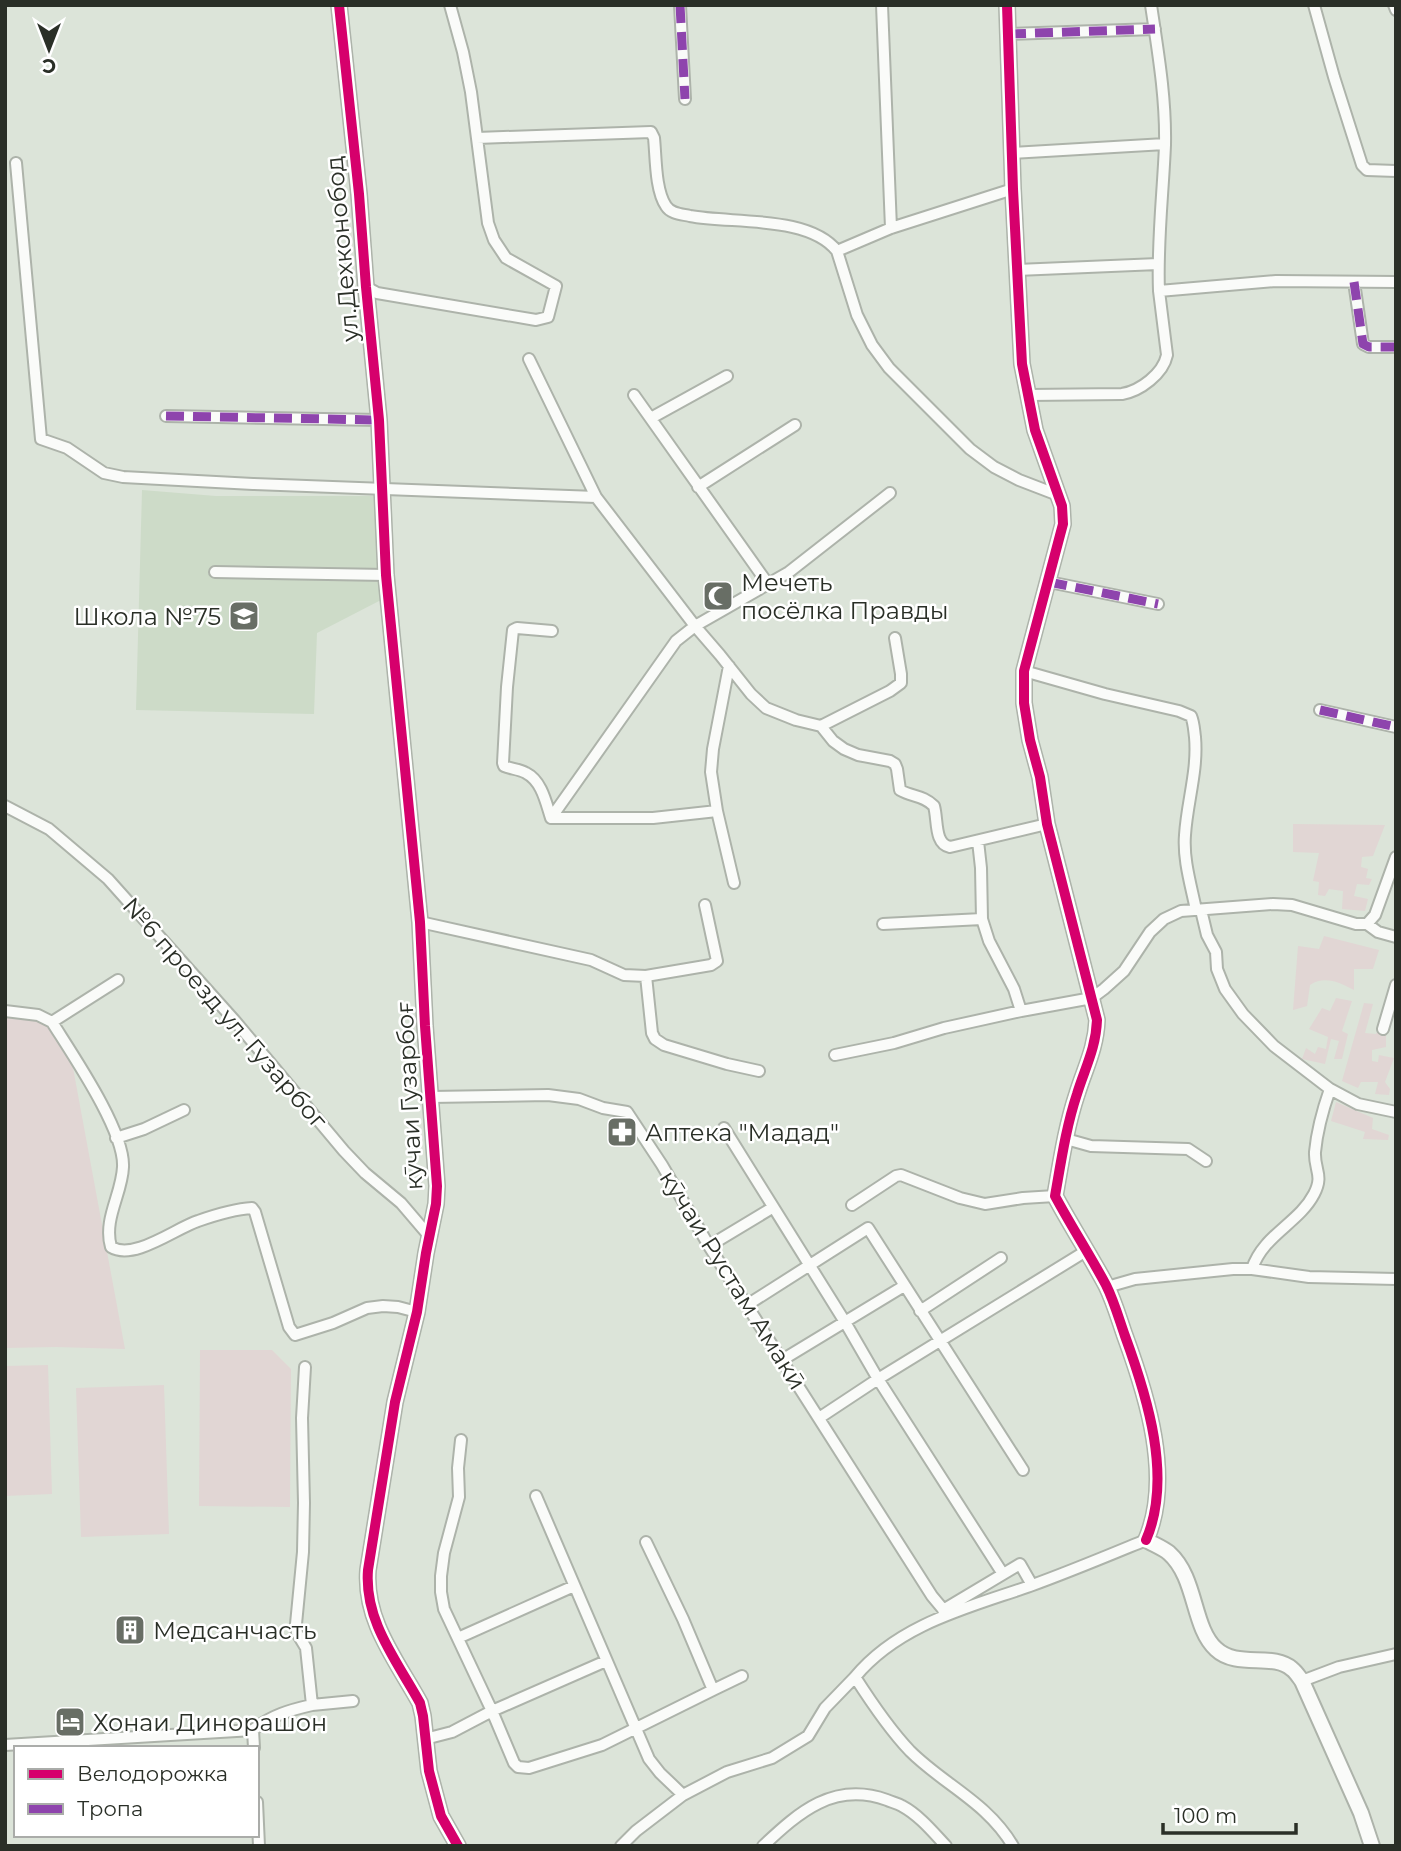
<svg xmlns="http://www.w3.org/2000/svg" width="1401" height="1851" font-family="Montserrat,sans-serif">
	<rect width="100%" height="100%" fill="#dce4d9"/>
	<path fill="#cddbc8" d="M142 490 216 496H374L381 600 317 633 314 714 136 710Z"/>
	<path fill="#e1d6d4" d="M1293 824 1385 825 1373 856 1362 857 1361 867 1368 869 1366 878 1372 879 1369 885 1357 884 1354 896 1368 899 1365 911 1342 909 1343 891 1329 889 1325 896 1318 895 1319 882 1313 881 1319 853 1293 852Z
		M1324 936 1379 950 1373 969H1354V990C1340 983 1325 975 1310 985L1307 1006 1293 1010 1298 946 1319 949Z
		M1336 998 1352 1001 1342 1031 1348 1034 1342 1059H1334L1339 1041 1331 1039 1325 1064 1302 1059 1306 1048 1315 1054 1318 1047 1326 1049 1328 1037 1309 1029 1322 1008 1330 1011Z
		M1364 1003 1373 1004 1365 1033 1376 1034 1379 1028 1386 1034V1047L1372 1050V1061L1378 1062 1379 1055 1394 1058 1385 1082 1390 1089 1389 1095 1375 1094 1378 1082H1361L1358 1088 1342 1081Z
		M5 1014 49 1023 71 1057 125 1349 56 1347 5 1348Z
		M1336 1102 1373 1118 1372 1129 1389 1135 1388 1140 1363 1139 1365 1132 1331 1121Z
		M200 1350H272L291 1369 290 1507 199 1506Z
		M48 1365 52 1494 5 1496V1366Z
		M164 1385 169 1534 81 1537 76 1388Z"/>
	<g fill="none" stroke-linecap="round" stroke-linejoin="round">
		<g stroke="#adb3aa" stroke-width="14">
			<path id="street" d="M680 5 685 99
				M882 5 891 228
				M1151 5C1158 52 1166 98 1165 145 1163 194 1157 242 1159 291
				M1314 5 1334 77 1362 165 1367 170 1396 171
				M1394 5 1396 10
				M1008 34 1155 29
				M477 138 651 132 654 138C656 156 655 190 666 206 671 214 681 214 690 216 732 224 809 215 837 251L857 315 872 345 889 368 970 449 994 467 1019 480 1058 495
				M1012 153 1165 144
				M16 163 41 439 67 448 104 473 123 477 253 484 596 497 695 626 720 655 751 694 766 708 796 720 821 726 833 741 844 749 858 755 890 761 895 764 897 769 900 790C912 797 923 795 934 806 938 820 934 844 950 847L1047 824
				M837 251 891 228 1013 189
				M1017 270 1158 264
				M1354 282 1363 344 1369 347H1396
				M366 287 377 293 536 320 548 317 556 286 506 258 494 240 488 223 471 92 463 52 450 5
				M529 359 596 497
				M634 395 768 584
				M1029 395 1122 394C1140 391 1163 374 1167 355L1159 291 1276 281 1396 282
				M166 416 379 420
				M651 418 727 376
				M698 487 795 425
				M215 572 386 575
				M1049 582 1158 604
				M1024 671 1105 694 1179 711 1191 716C1194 723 1194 730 1195 737 1198 771 1187 802 1185 835 1183 860 1191 885 1196 910
				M1320 710 1396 727
				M821 726 890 691 901 683V674L895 638
				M5 806 49 829 108 879 235 1021 344 1151 365 1173 401 1203 430 1237
				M717 811 734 883
				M551 818 676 641 695 626 789 572 890 493
				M551 818H653L717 811 711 772 713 749 729 666
				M551 818C546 803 542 781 526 773 519 769 511 769 504 766L503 763 507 687 513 630 517 628 552 631
				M978 841 981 868 982 919 989 941 1014 989 1021 1011
				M1201 910 1207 935 1216 952 1217 969 1225 989 1243 1014 1274 1046 1330 1089 1358 1104 1396 1112
				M420 922 591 960 624 975 646 976 711 965 717 961 705 905
				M883 924 982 919
				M1367 924 1375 915 1396 857
				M646 976 652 1033 655 1039 664 1045 727 1064 759 1071
				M5 1011 38 1015 52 1022C72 1054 125 1131 123 1167 122 1194 103 1219 111 1247 134 1261 176 1228 198 1221 215 1215 234 1209 252 1208L255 1212 289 1327 295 1335 333 1323 367 1308 383 1306 398 1307 417 1312
				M52 1022 118 980
				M1383 1029 1396 985
				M835 1055 894 1043 944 1028 1021 1011 1092 998 1104 989 1124 971 1150 932 1164 919 1181 911 1273 904 1292 905 1356 924H1367L1378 932 1396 937
				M431 1097 548 1095 579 1099 603 1108 627 1112 662 1165 709 1246 932 1596 947 1614
				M724 1128 845 1322 878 1379 1003 1574
				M116 1138 144 1129 184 1110
				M1066 1139 1091 1146 1188 1149 1206 1161
				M852 1205 896 1176 901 1175 960 1198 985 1204 1023 1198 1055 1196
				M709 1246 772 1208
				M1252 1269C1263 1235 1299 1223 1314 1194 1324 1175 1314 1170 1315 1152 1317 1131 1323 1109 1330 1089
				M1107 1287 1135 1279 1233 1269H1252L1309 1277 1396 1279
				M747 1305 868 1228 1023 1470
				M920 1311 1001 1258
				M782 1360 904 1286
				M819 1418 878 1379 1086 1251
				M461 1440 458 1468 459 1497 444 1553 441 1576V1592L444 1609 492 1711 514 1763 518 1767 529 1768 602 1745 713 1690 683 1619 646 1542
				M536 1496 649 1759 660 1773 683 1795 727 1772 772 1758 808 1736 825 1708 855 1677
				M943 1610 1020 1564 1032 1585
				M458 1638 574 1586
				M1302 1681 1339 1667 1396 1654
				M713 1690 742 1676
				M312 1705 353 1701
				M253 1730C272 1715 290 1710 312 1705L306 1648 297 1633 296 1624 303 1552 304 1503 302 1418 305 1367
				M253 1730 254 1748
				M425 1739 452 1732 492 1711 606 1661
				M5 1745 253 1730
				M257 1802 259 1846
				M621 1846 636 1831 683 1795
				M763 1846C799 1812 834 1781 887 1800 891 1802 897 1803 902 1806 919 1815 933 1832 946 1846
				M1013 1846C987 1802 944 1785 910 1751 889 1729 871 1702 855 1677 899 1624 967 1608 1030 1586 1069 1572 1107 1556 1146 1540"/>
		</g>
		<g stroke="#adb3aa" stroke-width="18">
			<path id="secondary" d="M339 5 359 194 366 287 379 420 386 575 420 922 425 1026 437 1186 436 1204 426 1253 417 1312 395 1402 368 1570C364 1621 397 1661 420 1703L423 1716 429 1771 441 1816 458 1846
				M1007 5 1013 189 1022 364 1035 430 1062 506 1063 524 1024 671V703L1030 740 1040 777 1047 824 1097 1020C1096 1048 1085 1068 1077 1094 1066 1127 1061 1162 1055 1196 1071 1226 1090 1255 1106 1285 1114 1301 1119 1319 1125 1336 1147 1396 1173 1478 1146 1540 1153 1544 1163 1548 1169 1553 1197 1578 1192 1627 1216 1649 1237 1669 1273 1652 1292 1669 1296 1672 1299 1677 1302 1681L1361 1813 1372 1846"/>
		</g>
		<use href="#street" stroke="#fafbf9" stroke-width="10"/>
		<use href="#secondary" stroke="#fafbf9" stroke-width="14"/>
		<path stroke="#8e44ad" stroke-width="9" stroke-dasharray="18 9" stroke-linecap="butt" d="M680 5 685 99
			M1008 34 1155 29
			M1354 282 1363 344 1369 347H1396
			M166 416 379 420
			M1049 582 1158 604
			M1320 710 1396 727"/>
		<g stroke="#fff" stroke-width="15">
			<path id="cycleway" d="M339 5 359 194 366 287 379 420 386 575 420 922 425 1026 437 1186 436 1204 426 1253 417 1312 395 1402 368 1570C364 1621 397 1661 420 1703L423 1716 429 1771 441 1816 458 1846
				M1007 5 1013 189 1022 364 1035 430 1062 506 1063 524 1024 671V703L1030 740 1040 777 1047 824 1097 1020C1096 1048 1085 1068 1077 1094 1066 1127 1061 1162 1055 1196 1071 1226 1090 1255 1106 1285 1114 1301 1119 1319 1125 1336 1147 1396 1173 1478 1146 1540"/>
		</g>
		<use href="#cycleway" stroke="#d6006c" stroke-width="10"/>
	</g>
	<defs>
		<g id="mosque-square" transform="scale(1.575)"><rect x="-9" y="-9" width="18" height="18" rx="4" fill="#686e65" stroke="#fff"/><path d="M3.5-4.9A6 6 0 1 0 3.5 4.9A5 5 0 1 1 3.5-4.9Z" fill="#fff"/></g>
		<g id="school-square" transform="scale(1.575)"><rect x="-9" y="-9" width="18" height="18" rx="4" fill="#686e65" stroke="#fff"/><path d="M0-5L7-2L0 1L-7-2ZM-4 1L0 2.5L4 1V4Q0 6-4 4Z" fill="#fff"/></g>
		<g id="pharmacy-square" transform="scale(1.575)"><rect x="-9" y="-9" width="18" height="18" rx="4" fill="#686e65" stroke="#fff"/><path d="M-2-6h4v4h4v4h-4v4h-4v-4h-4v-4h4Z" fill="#fff"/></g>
		<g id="building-square" transform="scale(1.575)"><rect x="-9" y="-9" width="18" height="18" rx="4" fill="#686e65" stroke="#fff"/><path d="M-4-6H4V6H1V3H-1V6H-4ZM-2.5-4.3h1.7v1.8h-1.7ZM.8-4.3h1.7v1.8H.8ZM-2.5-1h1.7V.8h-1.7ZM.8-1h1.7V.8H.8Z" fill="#fff"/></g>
		<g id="hotel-square" transform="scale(1.575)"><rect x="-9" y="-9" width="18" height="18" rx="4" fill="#686e65" stroke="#fff"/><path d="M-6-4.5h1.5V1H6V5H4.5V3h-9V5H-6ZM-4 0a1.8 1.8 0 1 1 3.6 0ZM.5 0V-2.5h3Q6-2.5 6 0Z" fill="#fff"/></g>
	</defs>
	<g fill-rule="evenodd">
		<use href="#mosque-square" x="718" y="596"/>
		<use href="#school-square" x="244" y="616"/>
		<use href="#pharmacy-square" x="622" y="1132"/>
		<use href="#building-square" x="130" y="1630"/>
		<use href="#hotel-square" x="70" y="1722"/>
	</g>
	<g text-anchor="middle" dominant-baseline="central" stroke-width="5" stroke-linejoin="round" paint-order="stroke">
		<g font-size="24" fill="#2a2f27" stroke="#fff">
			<text transform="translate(342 249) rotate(-95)">ул.Дехконобод</text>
			<text transform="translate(225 1013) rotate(49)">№6 проезд ул. Гузарбог</text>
			<text transform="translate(409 1096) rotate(-93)">кӯчаи Гузарбоғ</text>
			<text transform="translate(733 1280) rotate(58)">кӯчаи Рустам Амакӣ</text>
		</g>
		<g font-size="24" fill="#2a2f27" stroke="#fff" text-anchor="start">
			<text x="741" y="582">Мечеть<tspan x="741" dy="28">посёлка Правды</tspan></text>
			<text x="221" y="616" text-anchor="end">Школа №75</text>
			<text x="645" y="1132">Аптека "Мадад"</text>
			<text x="153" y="1630">Медсанчасть</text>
			<text x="93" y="1722">Хонаи Динорашон</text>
		</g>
	</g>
	<rect width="1401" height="1851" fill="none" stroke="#2a2f27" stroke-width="14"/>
	<rect x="14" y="1746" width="245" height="91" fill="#ffffff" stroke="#aaaca9" stroke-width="2"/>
	<rect x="28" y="1769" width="35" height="10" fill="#d6006c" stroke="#aaaca9" stroke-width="2"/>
	<text x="77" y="1781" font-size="21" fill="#2a2f27">Велодорожка</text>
	<rect x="28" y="1804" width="35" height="10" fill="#8e44ad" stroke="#aaaca9" stroke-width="2"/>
	<text x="77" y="1816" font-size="21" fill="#2a2f27">Тропа</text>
	<g transform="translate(49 49) rotate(180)" stroke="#ffffff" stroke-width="5" paint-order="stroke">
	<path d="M0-5L12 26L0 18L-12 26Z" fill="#2a2f27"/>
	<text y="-10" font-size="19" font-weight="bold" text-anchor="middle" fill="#2a2f27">С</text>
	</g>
	<path d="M1163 1823v10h133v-10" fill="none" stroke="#2a2f27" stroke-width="3.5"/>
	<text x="1174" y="1823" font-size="21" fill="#2a2f27" stroke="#ffffff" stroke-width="5" paint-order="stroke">100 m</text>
</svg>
